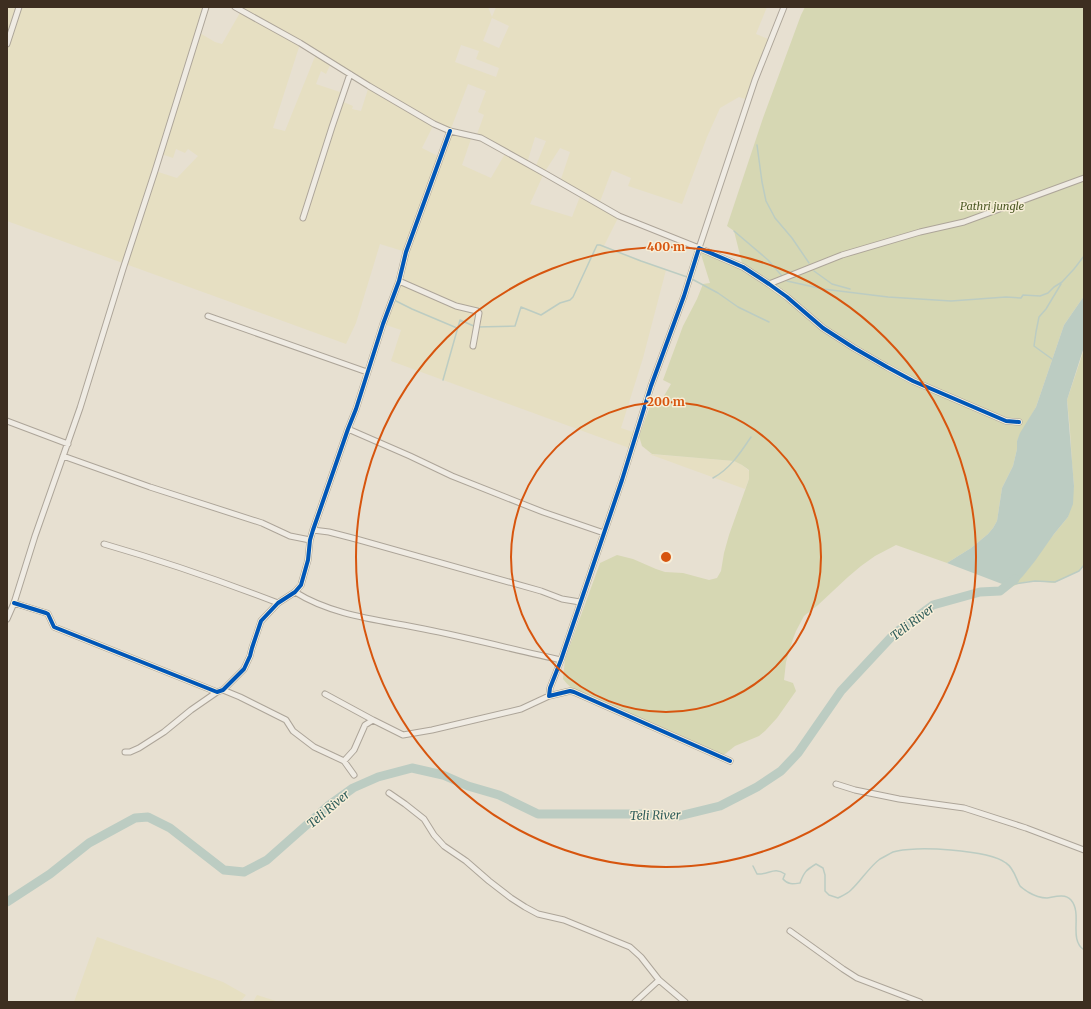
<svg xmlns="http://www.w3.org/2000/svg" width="1091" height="1009" font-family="Merriweather,serif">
	<rect width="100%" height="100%" fill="#e7e0d1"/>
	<path fill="#e6dfc2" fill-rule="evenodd" d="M7 7H206L198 32 215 42 222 44 241 11 235 7H488L492 17 496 7H767L756 34 771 40 748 100 739 97 720 108 707 137 682 204 628 186 631 178 612 170 599 204 619 216 604 246 666 270 643 358 621 428 636 433 632 449 391 361 401 330 383 324 406 252 380 244 356 323 346 344 7 221ZM492 18 509 26 499 48 483 41ZM300 44 316 54 285 131 273 128ZM461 45 479 51 476 59 499 68 496 77 455 62ZM331 63 369 86 361 111 352 109 353 106 341 101 343 93 316 84 321 71 326 74ZM468 84 486 91 478 112 484 115 476 137 506 152 491 178 462 165 472 136 450 131ZM434 124 450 131 440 157 422 148ZM535 137 546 141 535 168 527 163ZM560 148 570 152 560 182 581 194 572 217 530 204 544 173ZM176 149 185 153 188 149 198 156 177 178 155 171 161 154 173 158Z
		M649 454 734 461 742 465 749 471V479L745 489Z
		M97 937 223 982 246 995 240 1002H74Z
		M257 995 279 1002H253Z"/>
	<path fill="#d6d7b3" d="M805 7H1084V296L1064 325 1036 407 1017 441V449L1013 466 1002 488 997 521 993 528 988 534 971 548 947 563 896 545 875 556 861 566 848 577 818 605 804 616 796 631 793 639 786 662 784 680 793 683 796 691 777 718 765 731 759 736 735 746 725 754 713 756 605 709C591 702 572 691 563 679L565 659 600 563 617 555 633 559 656 569 665 572 683 573 709 580 717 578 721 571 724 553 729 535 749 479V470L742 465 734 461 652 454 642 446 639 436 653 398 661 401 671 384 663 380 683 326 697 299 703 284 710 283 699 248 743 267 734 231 727 226 763 118 801 15Z
		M1084 349V565L1079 571 1054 583 1035 581 1024 582 1010 587 1016 583 1054 534 1068 517 1074 486 1072 463 1070 431 1067 400Z"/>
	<path fill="#bcccc2" d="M1084 296V347L1067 400 1074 486 1073 504 1068 517 1054 534 1035 561 1023 576 1016 583 1010 587 947 563 971 548 988 534 993 528 997 521 1002 488 1013 466 1017 449V441L1020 433 1036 407 1064 325Z"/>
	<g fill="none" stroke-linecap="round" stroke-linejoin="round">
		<path stroke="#bcccc2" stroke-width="1.5" d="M757 145 762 182 766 201 775 218 792 238 809 263
			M734 231 768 260 782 276
			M814 271 832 284 850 289
			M787 281 823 289 888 297 951 301 1006 297 1021 298 1023 295 1040 296 1048 293 1054 287 1062 282 1074 269 1084 256
			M396 301 412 309 457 328
			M1052 359 1034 346 1036 332 1039 317 1046 309 1061 284
			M443 380 460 320 476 327 515 326 521 307 541 315 560 303 570 300 573 297 597 245H600L641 261 690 278 718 293 738 307 769 322
			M713 478C730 469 741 452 751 437
			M1014 584 1035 581 1055 582 1079 571 1084 565
			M753 866 757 874C769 875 774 866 785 874L783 879C788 885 793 884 800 883 804 872 806 870 816 864L823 868 825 875V891L829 895 838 898C842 896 847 894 851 890 860 882 870 866 880 859 884 857 889 854 893 852 913 845 989 850 1006 863 1014 868 1016 879 1020 886 1022 888 1025 890 1028 892 1033 895 1041 898 1047 898 1054 897 1065 893 1071 900 1083 914 1068 939 1084 950"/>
		<path stroke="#bcccc2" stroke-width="9" d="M7 902 50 874 89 843 135 818 148 817 170 828 224 870 244 872 267 860 328 806 353 788 378 777 412 768 443 775 468 786 499 795 538 814H642L679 816 720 806 757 787 781 771 798 753 841 691 895 633 933 605 980 592 1000 591 1015 579"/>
		<g stroke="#ada599" stroke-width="7">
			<path id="minor" d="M235 7 300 43 369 86 434 124 450 131 481 138 544 173 619 216 699 248 755 80 784 7
				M7 44 19 7
				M303 218 332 127 350 74
				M399 281 456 306 477 311 479 313 473 346
				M769 284 842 255 920 232 964 222 1084 178
				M208 316 367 372
				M7 421 68 444
				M348 429 410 456 452 476 543 512 604 533
				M63 456 150 487 262 523 290 536 310 540
				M313 530 329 532 356 539 541 591 562 599 580 602
				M104 544C163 561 221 581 278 603
				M295 592C333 616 381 620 424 629 470 638 515 650 561 660
				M14 603 46 613 48 614 54 627 217 692 223 690 244 669 250 656 252 648 261 621 278 603 295 592 301 585 308 560 310 540 313 530 348 429 356 409 383 324 399 281 406 252 450 131
				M7 619 14 603 35 536 80 408 123 269 155 171 206 7
				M223 690 240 697 286 720 293 731 314 747 344 761 354 775
				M325 694 373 720
				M125 752H130L139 748 164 732 191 710 217 692
				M344 761 354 750 365 725 373 720 403 735 432 730 521 709 549 696
				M730 761 574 692 570 691 549 696 550 688 561 660 622 480 651 386 684 296 699 248 743 267 769 284 787 297 823 328 854 348 887 367 913 381 1006 421 1019 422
				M836 784 855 790 899 799 964 808 1026 828 1084 850
				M389 793 405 804 424 819 434 835 444 846 466 861 489 881 511 898 525 907 538 914 564 920 630 947 641 957 659 980 685 1002
				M790 931 843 969 857 978 920 1002
				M635 1002 659 980"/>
		</g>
		<use href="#minor" stroke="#efebe3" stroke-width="5"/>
		<g stroke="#f7eed8" stroke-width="6">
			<path id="cycleway" d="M14 603 46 613 48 614 54 627 217 692 223 690 244 669 250 656 252 648 261 621 278 603 295 592 301 585 308 560 310 540 313 530 348 429 356 409 383 324 399 281 406 252 450 131
				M730 761 574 692 570 691 549 696 550 688 561 660 622 480 651 386 684 296 699 248 743 267 769 284 787 297 823 328 854 348 887 367 913 381 1006 421 1019 422"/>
		</g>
		<use href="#cycleway" stroke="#0057b8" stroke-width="4"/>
	</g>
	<g fill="none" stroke="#d7550e" stroke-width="2">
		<circle cx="666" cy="557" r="155"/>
		<circle cx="666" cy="557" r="310"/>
	</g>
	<g text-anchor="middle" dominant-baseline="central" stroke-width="3" stroke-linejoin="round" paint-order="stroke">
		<g font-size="11" font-style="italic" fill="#4d5a26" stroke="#f7eed8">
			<text x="992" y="206">Pathri jungle</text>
		</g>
		<g font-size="12" font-style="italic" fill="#2f5d5a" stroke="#f7eed8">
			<text transform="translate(912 622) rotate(-37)">Teli River</text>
			<text transform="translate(328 809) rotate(-40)">Teli River</text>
			<text transform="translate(655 815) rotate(-1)">Teli River</text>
		</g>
	</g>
	<circle cx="666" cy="557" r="6" fill="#d7550e" stroke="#f7eed8" stroke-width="2"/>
	<g font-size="12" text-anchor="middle" font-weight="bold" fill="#d7550e" stroke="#f7eed8" stroke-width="3" stroke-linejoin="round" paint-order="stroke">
		<text x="666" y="251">400 m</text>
		<text x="666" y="406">200 m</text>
	</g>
	<rect width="1091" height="1009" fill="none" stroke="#3d2e20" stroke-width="16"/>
</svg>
